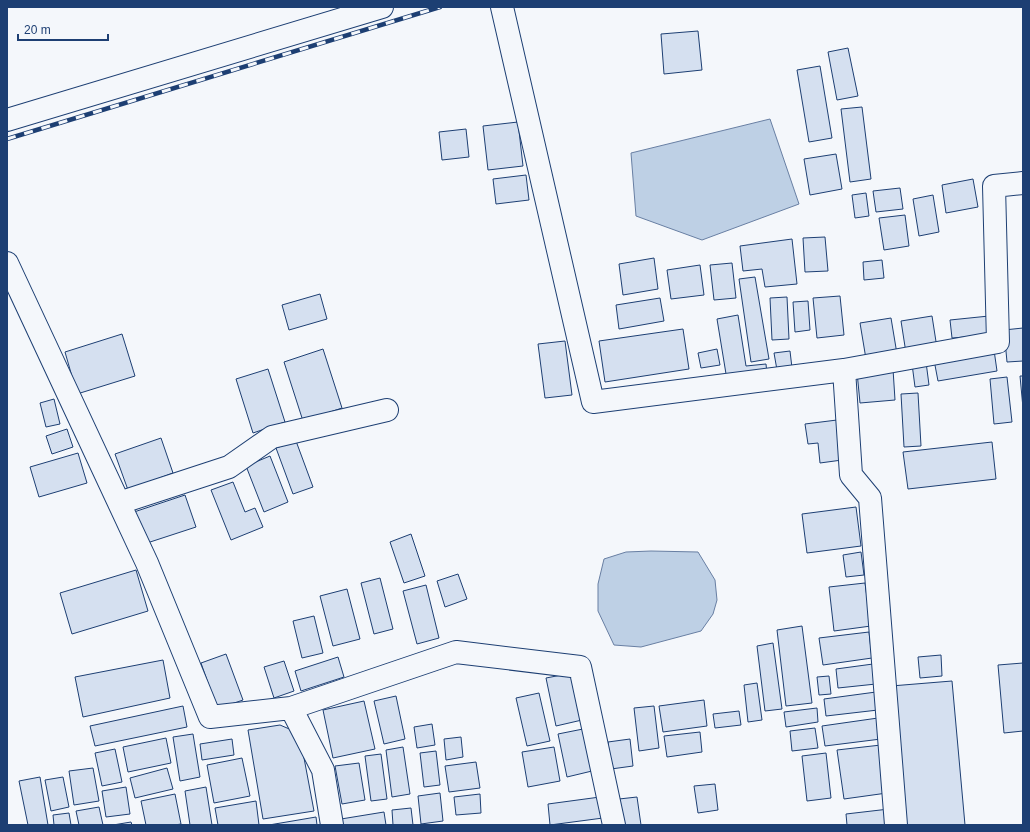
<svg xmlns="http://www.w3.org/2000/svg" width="1030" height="832" font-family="Arial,sans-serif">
	<rect width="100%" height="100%" fill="#f4f7fb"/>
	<path fill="#bed0e5" stroke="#687fa3" d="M770 119 799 204 702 240 636 216 631 153Z
		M651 551 698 552 715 580 717 600 713 614 701 631 641 647 614 645 598 611V584L604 559 626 552Z"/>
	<path fill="#d5e0f0" stroke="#1d3f73" d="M698 31 702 70 664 74 661 34Z
		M848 48 858 96 837 100 828 52Z
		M820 66 832 138 809 142 797 70Z
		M862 107 871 179 850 182 841 109Z
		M518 122 523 166 488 170 483 126Z
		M466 129 469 157 442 160 439 132Z
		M836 154 842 189 810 195 804 159Z
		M526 175 529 200 496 204 493 179Z
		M973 179 978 207 946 213 942 185Z
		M900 188 903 209 876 212 873 191Z
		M866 193 869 216 855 218 852 195Z
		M933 195 939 232 919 236 913 199Z
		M905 215 909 246 884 250 879 218Z
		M825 237 828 271 805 272 803 238Z
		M792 239 797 284 765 287 762 269 743 271 740 246Z
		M654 258 658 289 623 295 619 264Z
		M882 260 884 278 864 280 863 262Z
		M732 263 736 298 714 300 710 265Z
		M700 265 704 295 671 299 667 270Z
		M755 277 769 359 751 362 739 279Z
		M320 294 327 319 289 330 282 305Z
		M840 296 844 335 817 338 813 298Z
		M787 297 789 339 772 340 770 298Z
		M660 298 664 321 619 329 616 305Z
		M808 301 810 330 795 332 793 302Z
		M738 315 746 366 766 364 767 374 727 380 717 319Z
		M932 316 937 348 906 353 901 321Z
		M989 316 991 335 952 338 950 320Z
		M891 318 897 354 866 359 860 323Z
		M1023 328V361L1007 362 1004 330Z
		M683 329 689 369 605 382 599 341Z
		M122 334 135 376 77 394 65 352Z
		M565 341 572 395 545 398 538 344Z
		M323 349 342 408 303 421 284 362Z
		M717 349 720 365 701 368 698 353Z
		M994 350 997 371 938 381 934 360Z
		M790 351 792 368 777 370 774 353Z
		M926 362 929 385 915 387 912 364Z
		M268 369 285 422 253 433 236 379Z
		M893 369 895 400 860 403 857 372Z
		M1020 376H1023V408Z
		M1007 377 1012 422 994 424 990 379Z
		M918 393 921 446 904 447 901 394Z
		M54 399 60 424 46 427 40 403Z
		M837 420 842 460 820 463 818 443 808 444 805 424Z
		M67 429 73 447 52 454 46 436Z
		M161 438 173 473 128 490 115 454Z
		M296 441 313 487 293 494 276 448Z
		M992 442 996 479 908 489 903 452Z
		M78 453 87 483 39 497 30 467Z
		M270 456 288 502 264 512 246 466Z
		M233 482 245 512 255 508 263 527 231 540 211 490Z
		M185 495 196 527 144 544 134 512Z
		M856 507 861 546 807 553 802 514Z
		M411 534 425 576 404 583 390 542Z
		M861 552 864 575 846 577 843 555Z
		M136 570 148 611 72 634 60 593Z
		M458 574 467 599 445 607 437 581Z
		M380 578 393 629 374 634 361 583Z
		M865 583 871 626 834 631 829 587Z
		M426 585 439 638 417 644 403 591Z
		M347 589 360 639 333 646 320 596Z
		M314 616 323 653 302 658 293 621Z
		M802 626 812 703 786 706 777 630Z
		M869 632 872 658 823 665 819 638Z
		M773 643 782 709 765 711 757 646Z
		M226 654 243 700 217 709 201 663Z
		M941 655 942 676 920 678 918 657Z
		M338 657 344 677 301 691 295 671Z
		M163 660 170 698 83 717 75 677Z
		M284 661 294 691 274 698 264 667Z
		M1023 663V731L1004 733 998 665Z
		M873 664 876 684 838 688 836 669Z
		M572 673 582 720 556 726 546 678Z
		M829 676 831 694 819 695 817 677Z
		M952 681 965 825H904L891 686Z
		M757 683 762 720 748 722 744 685Z
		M876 692 878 710 826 716 824 699Z
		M539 693 550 741 527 746 516 698Z
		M396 696 405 739 384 744 374 701Z
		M704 700 707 726 663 732 659 706Z
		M364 701 375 749 333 758 323 710Z
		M183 706 187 727 95 746 90 726Z
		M654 706 659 748 639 751 634 708Z
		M817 708 818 722 786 727 784 712Z
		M739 711 741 725 715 728 713 714Z
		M878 718 881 739 825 746 822 726Z
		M432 724 435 745 417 748 414 727Z
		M280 725 294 731 301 742 314 811 263 819 248 730Z
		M815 728 818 748 792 751 790 731Z
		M583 729 592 771 567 777 558 734Z
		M700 732 702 752 667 757 664 736Z
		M193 734 200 777 180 781 173 737Z
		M461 737 463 757 446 760 444 739Z
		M166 738 171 763 128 772 123 747Z
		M232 739 234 755 202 760 200 744Z
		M630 739 633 766 611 769 608 742Z
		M881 745 887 793 844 799 837 750Z
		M403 747 410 794 392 797 386 750Z
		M554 747 560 781 528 787 522 752Z
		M115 749 122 782 102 786 95 753Z
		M436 751 440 785 424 787 420 753Z
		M826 753 831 798 807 801 802 756Z
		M381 754 387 799 371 801 365 756Z
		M242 758 250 796 214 803 207 765Z
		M476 762 480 788 449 792 445 766Z
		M359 763 365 800 342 804 335 766Z
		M93 768 99 801 74 805 69 771Z
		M167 768 173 789 135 798 130 778Z
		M40 777 48 825H28L19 781Z
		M63 777 69 807 51 811 45 780Z
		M715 784 718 810 698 813 694 786Z
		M126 787 130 814 106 817 102 791Z
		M206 787 212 825H190L185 791Z
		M440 793 443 821 421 824 418 796Z
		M175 794 181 824 175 825H146L141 801Z
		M480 794 481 813 456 815 454 797Z
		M600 797 603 818 550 825 548 804Z
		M637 797 641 825H622L619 799Z
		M256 801 259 825H218L215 808Z
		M99 807 103 825H79L76 811Z
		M411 808 413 825H393L392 810Z
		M889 809 891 825H847L846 814Z
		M384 812 386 825H342L341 819Z
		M69 813 71 825H54L53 815Z
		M316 817 317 825H269Z
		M131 822 132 825H113Z"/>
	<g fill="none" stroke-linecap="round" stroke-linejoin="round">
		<g stroke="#1d3f73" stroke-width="24">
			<path id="minor" d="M502 7 593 402 844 370
				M7 120 382 7
				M7 263 147 563 210 717 291 708 323 770 332 825
				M119 503 229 467 272 437 387 410
				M291 708 456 652 580 667 614 825
				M896 825 870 498 851 475 844 370 998 342 994 186 1023 183"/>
		</g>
		<use href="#minor" stroke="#f4f7fb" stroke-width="22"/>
		<g stroke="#1d3f73" stroke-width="4.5">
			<path id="rail" d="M7 139 440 7"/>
		</g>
		<use href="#rail" stroke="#f4f7fb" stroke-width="3" stroke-dasharray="9" stroke-linecap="butt"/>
	</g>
	<rect width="1030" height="832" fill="none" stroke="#1d3f73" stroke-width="16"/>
	<path d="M18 34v6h90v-6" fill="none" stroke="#1d3f73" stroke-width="2"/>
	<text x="24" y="34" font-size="12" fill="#1d3f73" stroke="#f4f7fb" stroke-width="3" paint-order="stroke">20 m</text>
</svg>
